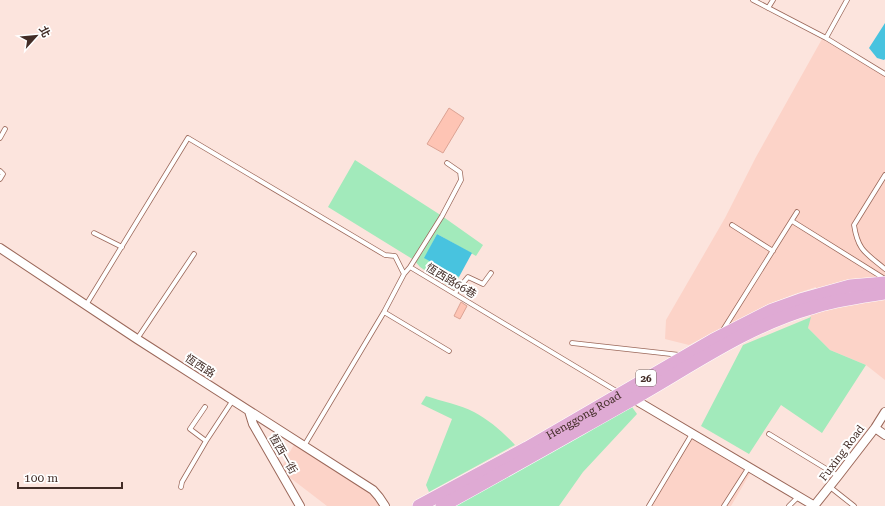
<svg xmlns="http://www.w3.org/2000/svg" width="885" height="506" font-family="'Roboto Serif','Noto Sans TC',serif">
	<rect width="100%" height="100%" fill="#fce4dd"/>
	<path fill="#fcd3c8" d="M822 39 885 76V380L866 365 830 350 808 328 816 287 792 295 767 305 689 345 665 339 666 320 725 218 756 157Z
		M689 435 752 470 731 506H646Z
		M297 439 310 446 388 506H327L280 470Z"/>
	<path fill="#a2eabb" d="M355 160 442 216 483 245 476 256 437 234 425 258 459 277 453 289 420 267 414 260 328 207Z
		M811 317 808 328 830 350 866 365 822 433 781 405 749 454 701 426 743 345Z
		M426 396C441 401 461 405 474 412 489 420 503 432 515 445L429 492 426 485 452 419 421 404Z
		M632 407 637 414 583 472 559 506H449Z"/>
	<path fill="#48c3df" d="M885 23V59L884 60 877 58 869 48Z
		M437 234 472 253 459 277 424 258Z"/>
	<path fill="#fec4b4" stroke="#dca394" d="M449 108 464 118 443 153 427 144Z
		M461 302 467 306 460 319 454 316Z"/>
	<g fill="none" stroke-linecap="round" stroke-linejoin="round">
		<g stroke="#9b685a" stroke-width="5.5">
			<path id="service" d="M753 0 826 38 885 74
				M768 8 773 0
				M826 38 847 0
				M0 138 5 129
				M0 171 3 174 0 179
				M885 175 854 225C858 251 866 253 885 269
				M792 221 885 279
				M732 225 773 251
				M94 233 122 247
				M410 267 442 216 461 180 460 172 447 163
				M455 293 468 277 483 284 491 273
				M86 305 188 138 385 255 395 256 404 274
				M384 312 449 351
				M723 330 797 212
				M137 339 194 254
				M572 343 680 355
				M205 407 190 429 206 441 233 400
				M769 434 838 476
				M304 446 384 312 404 274 410 267 618 392
				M181 487 182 482 206 441
				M830 487 854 506
				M649 506 692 434
				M724 506 749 467
				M789 506 799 496"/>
		</g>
		<g stroke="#9b685a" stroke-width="10">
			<path id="minor" d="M0 248 137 339 373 490 379 497 385 506
				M632 398 813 505
				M249 411 253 424 300 506
				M875 428 885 435
				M814 506 838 476 875 428 885 412"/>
		</g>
		<g stroke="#fff" stroke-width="14">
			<g id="primary">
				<path id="s1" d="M419 506 527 448 713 340 772 310 800 300 850 286 885 283"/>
				<path d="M442 506C506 471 569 435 633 399 690 367 747 326 811 308 835 300 860 297 885 293"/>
			</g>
		</g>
		<use href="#service" stroke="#fff" stroke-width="4"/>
		<use href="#minor" stroke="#fff" stroke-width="8"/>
		<use href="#primary" stroke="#dfaad4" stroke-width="13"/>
	</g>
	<g text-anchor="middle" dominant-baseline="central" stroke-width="4" stroke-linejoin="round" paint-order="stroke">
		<rect fill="#fff" stroke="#7b6b67" stroke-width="1" x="636" y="370" width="20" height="16" rx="3"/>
		<g font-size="10" font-weight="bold" fill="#422c26">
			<text x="646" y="378">26</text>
		</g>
		<g font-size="11" fill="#422c26" stroke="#fff">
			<text transform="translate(451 281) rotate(31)">恆西路66巷</text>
			<text transform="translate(200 366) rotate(33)">恆西路</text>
			<text stroke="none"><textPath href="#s1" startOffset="188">Henggong Road</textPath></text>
			<text transform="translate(842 453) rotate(-53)">Fuxing Road</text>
			<text transform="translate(283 454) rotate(60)">恆西一街</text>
		</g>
	</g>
	<g transform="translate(36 36) rotate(63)" stroke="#ffffff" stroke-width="3" paint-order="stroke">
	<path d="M0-3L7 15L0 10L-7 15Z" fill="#422c26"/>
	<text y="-6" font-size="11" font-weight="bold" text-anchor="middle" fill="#422c26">北</text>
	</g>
	<path d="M18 482v6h104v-6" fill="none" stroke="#422c26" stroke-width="2"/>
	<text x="24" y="482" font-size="12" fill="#422c26" stroke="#ffffff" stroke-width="3" paint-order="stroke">100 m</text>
</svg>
